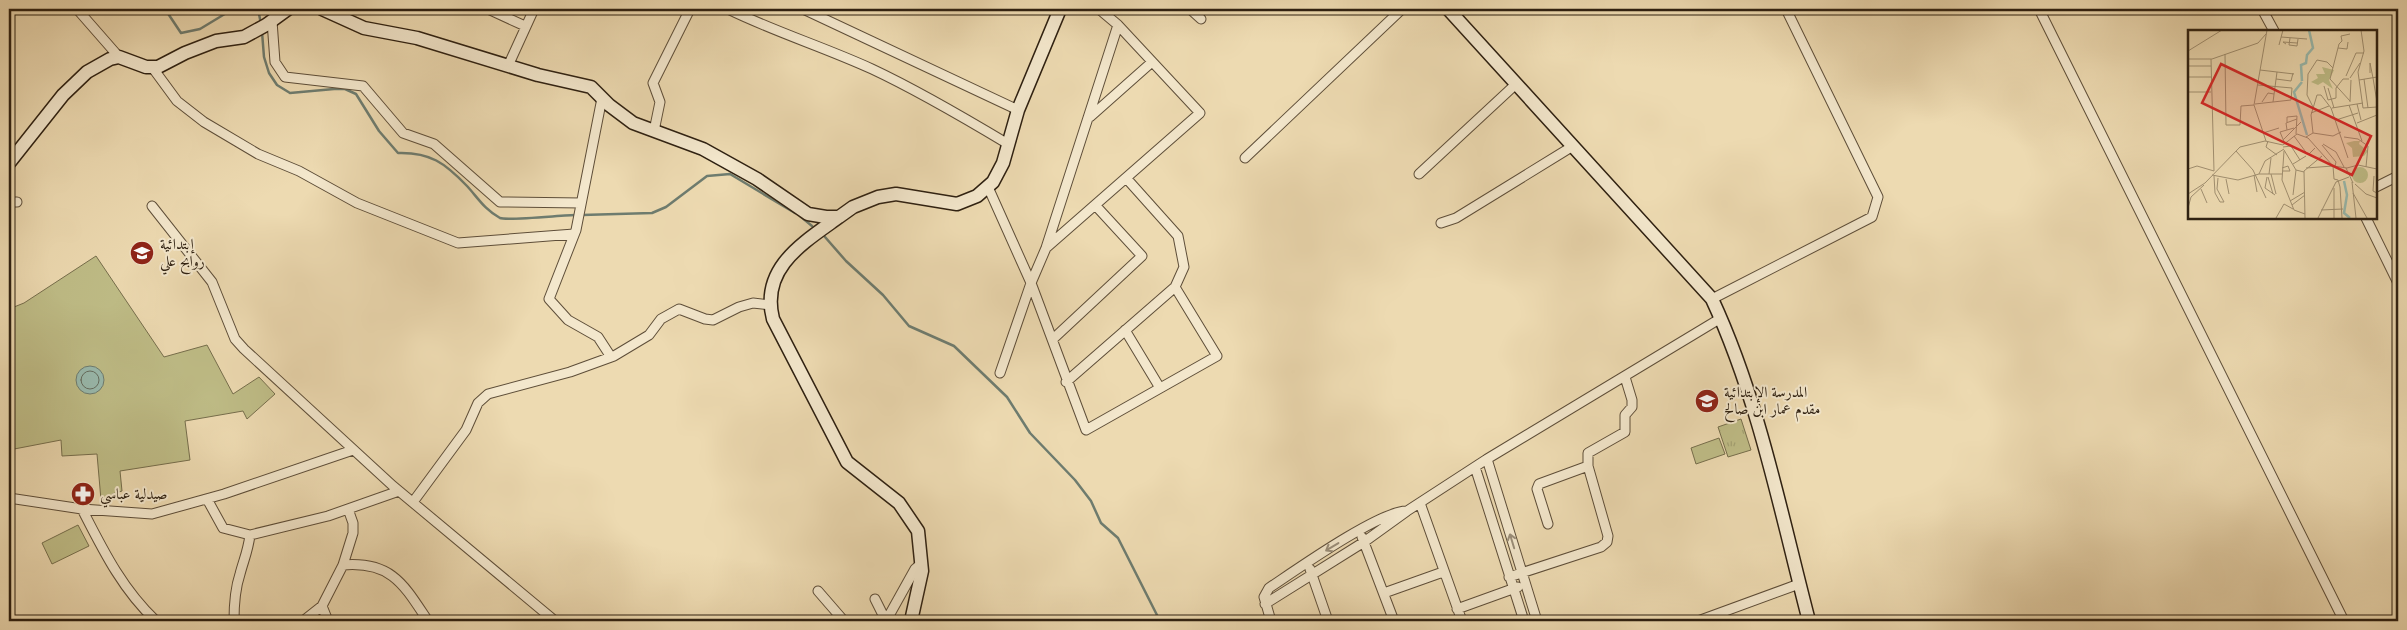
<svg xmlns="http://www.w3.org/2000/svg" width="2407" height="630" font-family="Cardo,Amiri,serif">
	<defs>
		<pattern id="grass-tufts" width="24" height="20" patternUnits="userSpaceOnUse" patternTransform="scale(1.25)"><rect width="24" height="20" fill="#bfbd87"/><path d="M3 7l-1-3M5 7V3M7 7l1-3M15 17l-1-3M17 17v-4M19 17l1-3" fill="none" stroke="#a4a274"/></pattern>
	</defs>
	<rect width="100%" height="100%" fill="#eddab1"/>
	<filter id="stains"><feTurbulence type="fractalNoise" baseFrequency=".004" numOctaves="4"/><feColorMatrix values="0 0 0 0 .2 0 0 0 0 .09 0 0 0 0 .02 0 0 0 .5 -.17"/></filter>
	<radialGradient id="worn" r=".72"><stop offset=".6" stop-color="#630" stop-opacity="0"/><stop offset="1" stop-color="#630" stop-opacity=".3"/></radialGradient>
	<path fill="url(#grass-tufts)" stroke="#766e4c" d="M1741 419 1751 450 1728 457 1718 427Z"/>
	<path fill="#bfbd87" stroke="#766e4c" d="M96 256 164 357 207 345 233 394 259 377 275 394 247 419 243 411 185 421 190 460 120 471 122 491 112 494 113 499 101 500 97 454 62 456 61 440 9 450V309L24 303Z
		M1719 438 1725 454 1696 464 1691 448Z
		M78 525 89 546 52 564 42 543Z"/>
	<path fill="#99baae" stroke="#6e7c6f" d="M76 380a14 14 0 1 1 28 0a14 14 0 1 1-28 0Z"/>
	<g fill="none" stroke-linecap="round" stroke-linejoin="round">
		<path stroke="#646d60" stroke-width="1" d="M81 380a9 9 0 1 1 18 0a9 9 0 1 1-18 0Z"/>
		<path stroke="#6e7c6f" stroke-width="2.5" d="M165 9 181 33 200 29 233 9
			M258 9 261 24
			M262 32 264 57 269 73 277 85 290 93 334 89H345L356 94 379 131 398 153C430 152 445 163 467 186 478 198 485 210 500 218 507 221 564 215 576 215
			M582 215 652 213 666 207 707 176 730 174 795 213
			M800 216 812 226
			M825 237 846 261 883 295 909 326 954 346 1007 397 1030 433 1075 480 1091 501 1101 523 1118 538 1160 621"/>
		<g stroke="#5e4e39" stroke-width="11">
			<path id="street" d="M77 9 119 57
				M488 9 525 26
				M728 9C775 32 824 47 872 69 919 91 963 117 1008 144
				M803 9 1018 110
				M1190 9 1201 19
				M2039 9 2344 621
				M2262 9 2274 31
				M272 21 275 62 285 77 363 86 403 133 434 144 500 202 581 203
				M508 66 534 9
				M152 67 177 101 204 122 258 154 299 171 357 203 458 243 574 234
				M602 98 576 230 549 299 568 320 598 337 611 357
				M1090 117 1152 62
				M654 131 660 102 653 83 690 9
				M1245 158 1402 9
				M1419 174 1516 84
				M988 187 1031 283 1086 430 1217 356 1175 287
				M2376 187 2398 176
				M9 202H17
				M152 206 212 282 235 339 244 349 393 486 555 621
				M2366 218 2398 283
				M1441 223 1456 218 1573 146
				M1047 247 1200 113 1118 25 1099 9
				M1712 299 1872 217 1878 197 1786 9
				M1125 330 1160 388
				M1053 339 1142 256 1096 206
				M1000 373 1031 283 1046 248 1118 25
				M1066 382 1175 287 1184 267 1178 236 1127 179
				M1487 459 1537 621
				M1475 467 1524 621
				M9 498 82 509 152 514 224 494 353 450
				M207 499 223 528 250 535 328 516 399 491
				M413 502 466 430 478 403 488 394 570 372 614 356 649 335 661 319 679 309 705 319 713 320 739 307 753 303 770 305
				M1420 503 1462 621
				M82 509C103 550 122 589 156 621
				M1548 524 1537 489 1539 484 1588 466
				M1362 537 1394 621
				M343 565C392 561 404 585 428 621
				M1310 569 1328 621
				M1509 577 1601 547 1607 542 1608 536 1588 466V453L1625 432V415L1632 407V400L1625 377
				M818 591 844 621
				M1384 593 1443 572
				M875 599 886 621
				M1265 604 1364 542 1407 511 1487 459 1721 318
				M322 606 328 621
				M1457 609 1518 587
				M234 621C234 605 235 589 240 574 244 559 248 551 250 535
				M303 621 322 606 343 565 353 533V523L348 509
				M886 621 915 569 922 563
				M1271 621 1264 597 1269 588C1296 570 1378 512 1406 511
				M1698 621 1799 584"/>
		</g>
		<g stroke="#2e2011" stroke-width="15">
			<path id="secondary" d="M322 9 364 28 417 38 538 75 591 87 609 105 633 123 703 149 757 179 808 214 826 217H839L853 207 878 197 896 194 957 204 977 196 993 182 1003 163 1018 110 1060 9
				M1448 9 1712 299C1759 400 1781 514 1809 621
				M9 163 63 95 87 72 110 59 119 57 146 67H158L185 53 216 41 244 37 266 25 288 9
				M839 217C803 243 760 268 773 319L847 462 899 503 918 531 922 571 911 621"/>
		</g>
		<use href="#street" stroke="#f3e7cc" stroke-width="9"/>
		<use href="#secondary" stroke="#f3e7cc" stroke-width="12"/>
	</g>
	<defs><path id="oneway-shaft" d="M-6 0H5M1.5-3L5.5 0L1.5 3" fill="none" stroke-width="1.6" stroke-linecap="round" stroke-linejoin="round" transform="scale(1.25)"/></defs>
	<g stroke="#9a8d78">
		<use href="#oneway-shaft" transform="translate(1512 541) rotate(-107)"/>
		<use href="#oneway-shaft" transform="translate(1332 547) rotate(149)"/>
	</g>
	<defs>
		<g id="school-disc" transform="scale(1.25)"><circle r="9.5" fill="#8f2418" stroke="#f3e7cc"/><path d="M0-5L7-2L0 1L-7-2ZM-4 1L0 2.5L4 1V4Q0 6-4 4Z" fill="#fff"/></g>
		<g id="pharmacy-disc" transform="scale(1.25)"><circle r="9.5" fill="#8f2418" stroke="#f3e7cc"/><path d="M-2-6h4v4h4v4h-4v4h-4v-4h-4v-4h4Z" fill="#fff"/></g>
	</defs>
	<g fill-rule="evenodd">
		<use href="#school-disc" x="142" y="253"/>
		<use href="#school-disc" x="1707" y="401"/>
		<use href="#pharmacy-disc" x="83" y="494"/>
	</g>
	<g text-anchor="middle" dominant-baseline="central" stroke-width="4" stroke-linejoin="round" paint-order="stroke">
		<g font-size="15" fill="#2e2011" stroke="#f3e7cc" text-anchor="start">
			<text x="160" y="244">إبتدائية<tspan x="160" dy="17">روابح علي</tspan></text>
			<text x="1724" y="392">المدرسة الإبتدائية<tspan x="1724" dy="17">مقدم عمار ابن صالح</tspan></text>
			<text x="100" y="494">صيدلية عباسي</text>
		</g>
	</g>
	<g transform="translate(2188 30)">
		<rect width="189" height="189" fill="#eddab1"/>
		<path d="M134 37 146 40 141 50 145 59 135 52 130 55 123 52 130 48 128 44H137ZM164 145a8 8 0 1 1 16 0a8 8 0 1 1-16 0Z" fill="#bfbd87"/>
		<path d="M166 111H172L171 114 180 121 176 126 165 127 164 118 158 113Z" fill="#bfbd87"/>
		<path fill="none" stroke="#99baae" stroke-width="2.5" d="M114 51 113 35 118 33 119 25 125 18 121 0M114 52 106 62 119 105M156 151 159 165 156 183 162 188"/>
		<path fill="none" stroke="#a19071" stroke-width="1" d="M173 0 176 21 170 42 175 78 189 77M162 4 153 6 154 11 151 14 142 49 162 71M93 7 119 9M102 8 101 15 109 16 110 9M98 14 95 12 109 13M91 15 95 0M150 18 159 19 160 12M0 21 34 0M37 24 38 95H52L53 76 66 75M0 29H24L70 13 78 4M23 36H0V47H23M72 40 106 44M182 43V33L185 48M158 46 168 23H176M162 48 172 33M185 48 189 72M88 49 103 51 105 43M176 49 180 78M171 50 189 47M70 55 104 58 103 70M136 56 140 70 148 68V58L155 49H161M140 58 146 78M0 62H23M74 72 80 63 86 64M85 72 89 42M162 72 163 50M67 74 103 70M169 74 173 90M161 75 174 111M125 77 119 65 120 44 129 30 139 32 145 38M143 78 160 128M144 78 175 73M123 83 141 76M148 90 170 83M99 92V87L109 86 108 104M169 93 189 85M99 100 98 93 109 89M75 103 91 98M125 103 145 106 153 102M106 106 120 125 127 118M118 107 125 103 123 85 129 65H133L143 78M156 107 170 109 180 116 178 137M95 110 113 92M78 111 66 75 79 0M80 111 78 117 89 125M97 114 92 102 106 98M135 114 148 122 156 137M134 115 148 132 147 136M95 117 103 116 112 130M96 120 108 140 116 142M48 121 65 140 78 168M96 121 94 150 106 180 117 184M105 134 118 126M118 138 145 136 146 149 150 150 152 157 154 188M158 138 165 153M0 139 9 136 26 141 23 29M94 141H102L100 136 94 138M71 144H94M81 144 83 128M83 144 88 164M24 145 50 150 71 144 77 131 96 119M66 145 69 162M26 146 27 163 32 172H36M186 146 185 161 189 163M79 147 77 158 87 165M80 147 85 164M30 148 29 159 36 172M38 149 41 164M164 152 168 188M167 154 178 164 189 168M146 158V188M13 159 19 173M165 163 179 188M0 164 17 153 52 117 77 111 95 115 109 104 120 108 145 136 159 138 170 135 189 139M105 165 108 140M102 171 117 162M104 175 117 165M0 178 3 167 16 155M133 180 155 179M88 188 96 174 105 179M117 188 116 141 134 126M130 188 148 152 161 147"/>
		<path fill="#d62828" fill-opacity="0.15" stroke="#d62828" stroke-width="2.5" d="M33 34 183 106 164 145 14 73Z"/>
		<rect width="189" height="189" fill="none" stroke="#2e2011" stroke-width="2.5"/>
	</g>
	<rect width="2407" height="630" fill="none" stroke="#eddab1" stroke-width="30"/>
	<rect x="10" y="10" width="2387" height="610" fill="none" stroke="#2e2011" stroke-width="2.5"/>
	<rect x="15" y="15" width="2377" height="600" fill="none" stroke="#2e2011"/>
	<rect width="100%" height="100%" filter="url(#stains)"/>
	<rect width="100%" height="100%" fill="url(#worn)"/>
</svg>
